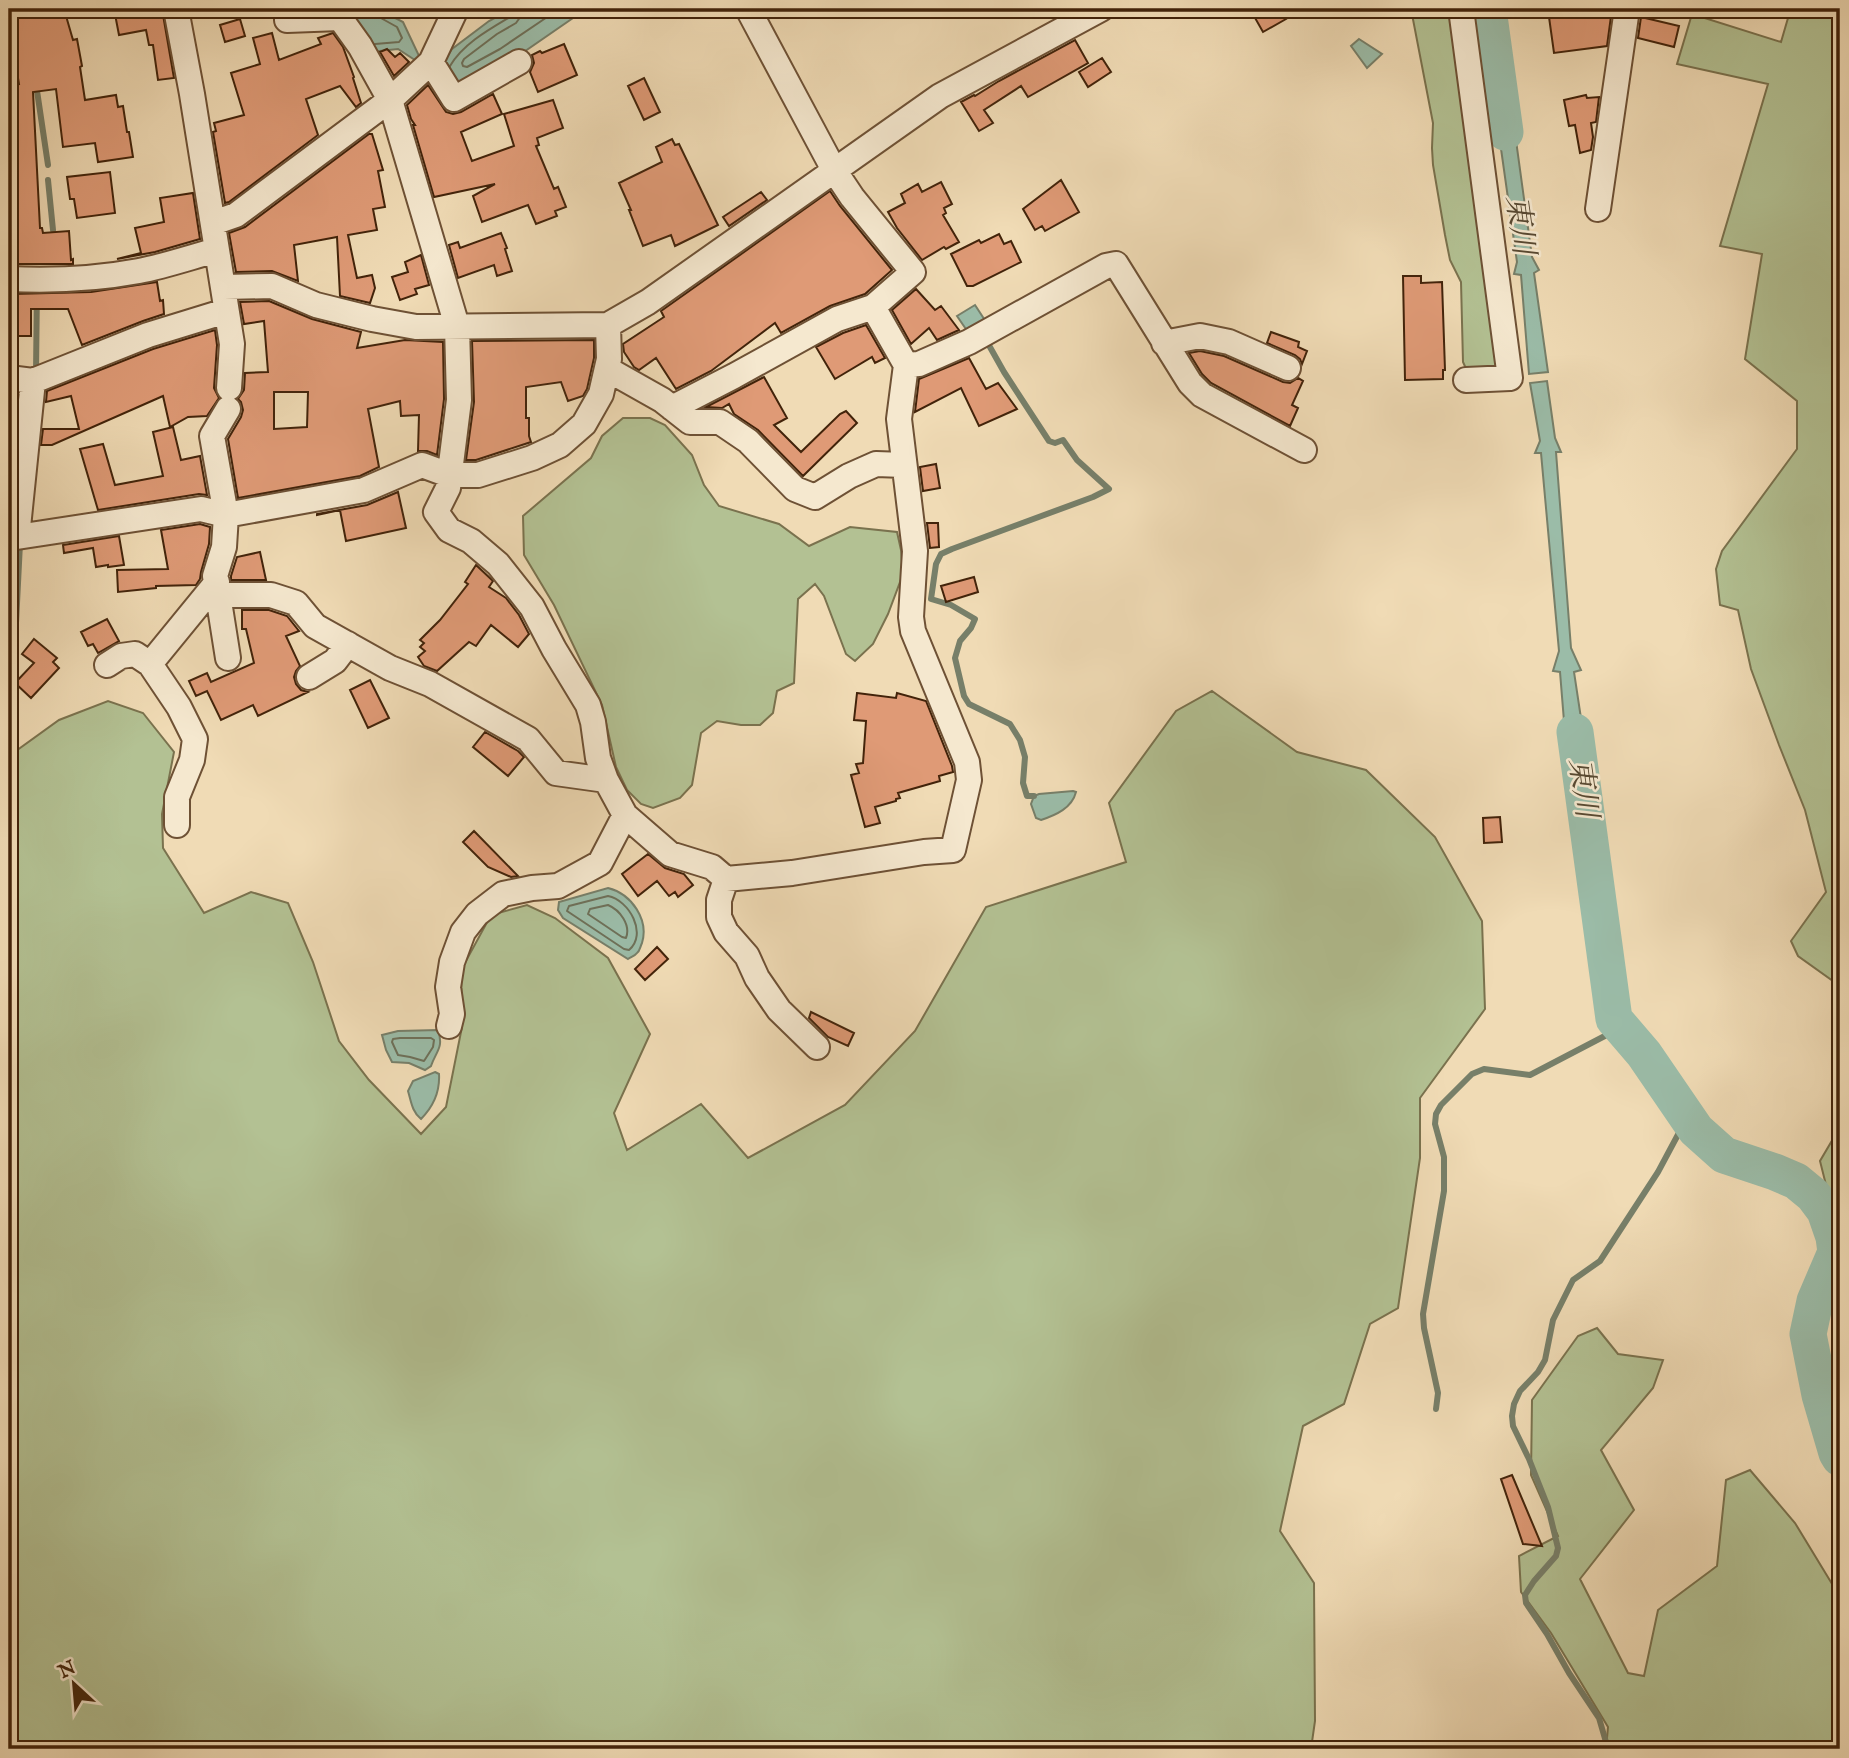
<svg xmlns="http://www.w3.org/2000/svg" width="1849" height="1758" font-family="'IM FELL English','Noto Serif JP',serif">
	<rect width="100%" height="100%" fill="#f0dbb5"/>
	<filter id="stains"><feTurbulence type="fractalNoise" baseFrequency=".00286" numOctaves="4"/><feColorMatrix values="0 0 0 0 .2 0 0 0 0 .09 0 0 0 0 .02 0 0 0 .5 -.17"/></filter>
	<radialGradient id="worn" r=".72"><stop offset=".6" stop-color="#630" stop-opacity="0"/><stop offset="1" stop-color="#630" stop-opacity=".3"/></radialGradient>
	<path fill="#b3c193" stroke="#7a724e" stroke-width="2" d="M1411 9H1452L1500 369 1468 373 1463 362 1461 282 1450 260 1445 235 1433 165 1432 148 1433 123Z
		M1785 9H1840V986L1798 956 1791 941 1826 892 1805 810 1779 745 1751 669 1738 610 1720 605 1716 569 1722 551 1797 449V401L1745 359 1762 254 1720 246 1768 84 1677 64 1692 14 1781 42 1788 18Z
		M623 418H650L665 425 692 455 704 485 719 506 779 524 809 546 850 527 897 532 901 550 903 574 888 614 873 644 855 661 846 654 824 596 815 584 798 599 794 683 777 691 773 713 760 725H741L717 721 701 733 692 785 680 798 653 808 641 804 627 790 616 767 602 705 554 605 524 555 523 516 591 458 602 436Z
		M1212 691 1297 752 1366 770 1435 837 1482 921 1485 1009 1420 1098V1158L1398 1308 1370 1324 1344 1404 1303 1426 1280 1531 1314 1583 1315 1721 1311 1749H9V756L59 720 108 701 143 713 174 752 162 814 163 848 204 913 251 892 288 903 313 962 339 1041 369 1080 421 1134 446 1107 462 1027 461 970 491 915 527 905 555 918 608 958 650 1034 614 1113 627 1150 701 1104 748 1158 845 1105 915 1031 986 907 1126 862 1109 803 1176 711Z
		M1840 1127V1241L1820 1161Z
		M1597 1328 1618 1354 1663 1360 1653 1388 1601 1450 1634 1510 1580 1579 1628 1673 1644 1676 1658 1610 1717 1566 1726 1480 1750 1470 1795 1523 1840 1597V1749H1606L1608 1727 1551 1633 1521 1592 1519 1556 1558 1536 1531 1475 1532 1400 1578 1336Z"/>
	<path fill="#9bbca8" stroke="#777f69" stroke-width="2" d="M299 9H378L403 22 420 58 418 62 398 49 370 52Z
		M511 9H586L508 63 456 88 441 66 452 49 489 21Z
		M1481 9H1498L1508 75 1491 77Z
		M1359 39 1382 54 1367 68 1351 46Z
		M1508 82 1532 257 1539 270 1534 273 1548 372 1529 374 1521 275 1514 274 1517 262 1492 85Z
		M975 305 988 325 970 335 957 316Z
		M1547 381 1555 438 1561 452H1556L1571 648 1581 670 1574 672 1590 778 1575 783 1564 721 1560 672 1553 671 1559 651 1541 453H1535L1540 441 1530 383Z
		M1073 791 1076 792C1072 808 1056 815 1041 820L1036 818 1031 804 1034 796 1039 794Z
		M608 888C632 894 649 920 642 943 640 947 640 951 637 953 635 956 631 957 628 959L563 918 558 910 559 902Z
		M438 1030C444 1048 436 1051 431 1066L425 1070 409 1063 392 1062 386 1050 382 1035 398 1031Z
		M435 1072 439 1074C440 1091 433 1107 421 1119 412 1112 411 1101 408 1091L413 1081Z"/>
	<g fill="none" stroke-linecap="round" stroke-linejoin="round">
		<path stroke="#6e7059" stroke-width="2" d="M522 9 521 16 516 23 497 34 464 59 462 63 463 66 467 67 500 49 559 9
			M375 44 399 42 402 38 397 27 379 17 376 9
			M450 66C463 44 488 30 510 17L513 9
			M608 896C629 900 648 934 629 950L624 949 567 911 569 906Z
			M608 905C620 910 631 925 626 938L622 937 588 914 590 909Z
			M400 1038H431L434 1040 433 1047 424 1061 410 1057 398 1055 392 1042 393 1039Z"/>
		<path stroke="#777f69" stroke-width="6" d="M36 84 48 165
			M48 180 53 230
			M986 340 1004 372 1049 441 1055 443 1063 440 1077 460 1109 489 1093 497 952 549 941 554 936 564 931 599 951 605 975 619 971 628 960 641 955 658 964 696 969 704 1010 724 1020 740 1025 757 1023 783 1027 796H1034
			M36 373 37 285
			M9 637 16 623 20 543
			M1436 1409 1438 1393 1424 1328 1423 1314 1444 1191V1157L1435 1124 1436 1114 1441 1105 1472 1074 1484 1069 1530 1075 1622 1027
			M1608 1749 1599 1718 1569 1673 1547 1634 1526 1603 1525 1595 1534 1581 1556 1556 1558 1548 1548 1507 1529 1459 1513 1426 1512 1416 1514 1404 1520 1391 1538 1372 1545 1360 1553 1320 1573 1280 1600 1261 1658 1172 1681 1129 1684 1114"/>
		<path stroke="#9bbca8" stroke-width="37" d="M1488 9 1505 132
			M1575 732 1614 1019 1644 1054 1696 1130 1724 1155 1775 1172 1796 1181 1813 1195 1825 1211 1834 1237 1836 1252 1815 1301 1808 1334 1820 1395 1837 1453 1840 1458"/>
	</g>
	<path fill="#df9a76" stroke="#42230a" stroke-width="2" fill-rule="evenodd" d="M9 9H64L73 40 77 39 82 66 80 67 85 100 116 95 118 107 123 106 127 132H129L133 157 98 162 95 143 63 147 56 89 33 92 40 228H42L43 233 69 231 71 260 73 259V264H15L12 225H9V85L19 84 9 24Z
		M114 9H162L174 78 158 80 153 45H149L146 30 119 35Z
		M1250 9H1279L1286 19 1263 32Z
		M1579 9H1612L1607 46 1554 53 1549 17 1564 15V12L1579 11Z
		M1641 17 1679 26 1674 47 1638 38Z
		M240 19 245 36 225 42 220 25Z
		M272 33 279 60 321 44 318 38 333 33 343 47 354 77 353 78 361 103 356 107 340 86 306 99 318 135 229 202 225 203 213 132 216 131 214 123 244 115 231 73 260 64 253 38Z
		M1075 40 1088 63 1028 97 1021 86 984 110 993 123 979 131 961 102 974 95 975 96 999 81Z
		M564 44 577 75 538 92 530 72 534 63 532 55 540 51 542 53Z
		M387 49 395 57 400 53 409 62 394 76 380 52Z
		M1102 58 1111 72 1088 87 1079 72Z
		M644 78 660 112 644 120 628 86Z
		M428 85 446 112 453 114 461 112 493 94 502 114 461 132 472 161 514 146 504 114 553 100 563 128 537 138 539 145 536 146 554 189 558 187 566 207 555 211 557 216 536 224 528 205 482 222 473 196 495 184 434 197 413 125H415L411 119 407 105Z
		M1586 95 1587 98 1599 97 1596 122 1591 123 1593 137 1591 150 1580 153 1575 125 1569 126 1564 100Z
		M369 134H372L383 170 378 171 385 207 373 209 377 230 348 235 357 278 372 275 375 288 370 303 340 296 337 237 294 245 298 281 272 271 236 272 229 233 245 227Z
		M672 139 675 145 679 144 718 225 675 246 671 235 643 246 629 210H631L619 183 662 162 656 147Z
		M110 172 115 213 77 218 74 199H70L67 177Z
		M1061 180 1079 212 1045 231 1042 226 1035 230 1023 209Z
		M941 182 952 204 944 208 946 213 943 215 959 242 946 249 944 247 922 260 897 228 888 212 905 203 901 194 918 184 922 192Z
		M830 191 840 206 892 270 865 294 830 306 781 333 775 323 711 371 676 389 656 358 639 370 634 367 624 352 623 344 664 317 661 311Z
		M761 192 767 200 729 226 723 217Z
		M193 193 200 239 155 252 117 259 141 253 135 228 164 222 160 198Z
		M501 233 507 248 505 249 512 271 497 276 494 265 458 278 449 245 458 242 460 248Z
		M999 234 1004 244 1011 241 1021 262 973 286H967L951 254 979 240 981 243Z
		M421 255 429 285 415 289 417 294 400 300 392 277 408 272 405 262Z
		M1403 276H1421V283L1442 282 1445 370H1443V379L1405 380Z
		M157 282 160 301 163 300 164 314 143 321 82 345 68 309H31V336H9V300H13L12 294 91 292Z
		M916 289 935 310 941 306 959 330 937 340 929 328 911 344 892 310Z
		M269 301 312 319 361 332 357 348 405 340 443 342 444 399 437 455 427 451H418L419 415 401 416 400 401 368 409 379 467 360 476 238 498 228 439 241 417 243 410 241 402 238 399 244 390 245 373 268 372 264 321 244 324 240 302ZM274 392H308L307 427 274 429Z
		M866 325 885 358 875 363 872 357 835 379 816 347 843 333Z
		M215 330 217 345 214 388 219 398 207 416 188 417 170 427 163 396 52 445H41L43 429H79L71 396 46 402 47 391 153 349Z
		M1271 332 1299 342 1298 347 1307 351 1302 364 1300 359 1295 355 1267 343Z
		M594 340V358L587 389 583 396 568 401 561 382 526 387V418H529V436L531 442 476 460H466L474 402 472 341Z
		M1200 351 1224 356 1283 382 1290 383 1298 378 1303 381 1292 405 1298 408 1290 426 1211 383 1202 374 1189 353Z
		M969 358 986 389 998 383 1017 409 979 426 961 388 915 412 919 379Z
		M764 377 787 418 774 425 801 452 840 414 846 411 857 423 803 476 758 430 734 414 729 404 722 408 706 407Z
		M173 427 181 460 200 456 207 495 199 494 98 510 80 449 103 444 115 485 163 476 153 432Z
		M936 464 940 488 923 491 920 467Z
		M398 492 406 528 346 541 340 510 317 515V514L367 505Z
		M927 523H938L939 547 930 548Z
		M200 524 210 527 209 544 201 572 200 579 196 585 156 586V588L118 592 117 570 168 569 161 530Z
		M119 536 124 565 108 567V565L96 567 93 548 64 553 63 545Z
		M260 552 266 580H231V576L237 557Z
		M476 565 493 581 489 587 506 598 519 615 529 634 518 647 491 625 476 646 469 642 437 671 424 666 418 657 425 651 420 647 424 643 420 640 440 620 468 584 465 582Z
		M974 577 978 592 946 602 941 586Z
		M242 610H269L287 616 299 631 286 636 300 666 296 671 294 677 296 684 301 690 308 692 258 716 253 705 221 720 207 691 196 696 189 681 207 673 211 682 254 663 246 629H242Z
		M107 619 119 641 98 653 93 644 88 646 81 632Z
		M34 639 57 658 53 662 59 668 31 698 15 683 34 663 22 654Z
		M370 680 389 718 368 728 350 690Z
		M857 693 896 698 897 693 926 701 952 766 953 772 939 776 940 781 898 793 900 798 896 799V801L875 807 880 823 865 827 851 775 859 773 856 764 863 763 866 721 854 720Z
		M485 732 518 751 524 757 508 776 473 747Z
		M1500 817 1502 842 1484 843 1483 818Z
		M474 831 518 876 511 877 488 867 463 842Z
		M648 854 665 868 684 874 693 885 678 897 675 892 669 896 657 881 638 896 622 874Z
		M657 947 668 959 645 980 635 969Z
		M811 1012 854 1033 848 1046 828 1037 809 1018Z
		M1512 1475 1542 1546 1523 1544 1501 1479Z"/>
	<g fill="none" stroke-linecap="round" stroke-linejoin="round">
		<g stroke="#6e5135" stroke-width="28">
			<path id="minor" d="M176 9 192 94 232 344 229 388
				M1461 9 1510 378 1466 380
				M287 20 340 18 360 46 390 100 457 326 459 400 448 488 436 512 449 530 471 541 498 564 532 607 554 649 588 705 593 722 598 758 606 780 625 815 670 854 712 867 726 879 792 873 924 852 953 850 969 780 967 762 913 631 911 617 915 551 899 419 906 365 873 307 913 272 852 197 834 170 748 9
				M431 62 454 99 519 62
				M1598 209 1627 9
				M213 223 236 215 390 100 431 62 456 9
				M9 279C52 281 96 279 139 271 165 266 191 257 217 250
				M224 287 272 286 316 305 372 319 416 327 608 325 648 302 940 96 1101 9
				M1164 343 1200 336 1229 342 1288 368
				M906 365 919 364 969 342 1106 266 1116 264 1190 383 1202 395 1304 450
				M607 369 662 400 690 422H720L748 441 795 489 815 497 849 476 876 464 904 465
				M9 378 33 381 148 335 226 311
				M672 408 734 376 837 319 873 307
				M228 409 212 436 226 515 224 547 215 576 228 658
				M9 534 17 537 201 509 226 515 364 490 422 465 449 475H478L532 458 560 445 584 424 601 394 609 359 608 325
				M17 537 33 381
				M219 595H271L296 603 315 626 390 668 430 684 528 739 556 773 606 780
				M107 665 121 656 135 654 150 664
				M309 677 335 661 348 644
				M177 825V797L192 760 195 739 179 707 150 664 217 582
				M726 879 719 900V917L726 932 747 956 757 978 779 1010 817 1047
				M449 1026 452 1014 448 987 452 962 463 932 477 914 503 894 532 888 558 886 600 863 625 815"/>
		</g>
		<use href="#minor" stroke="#f5e8cf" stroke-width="24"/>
	</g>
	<g text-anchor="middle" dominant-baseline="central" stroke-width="5" stroke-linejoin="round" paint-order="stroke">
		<g font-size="30" font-style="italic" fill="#584932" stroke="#f5e8cf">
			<text transform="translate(1519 225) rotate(82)">東川</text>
			<text transform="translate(1582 788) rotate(82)">東川</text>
		</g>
	</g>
	<rect width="1849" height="1758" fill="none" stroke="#f0dbb5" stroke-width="35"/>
	<rect x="10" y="10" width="1828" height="1737" fill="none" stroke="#42230a" stroke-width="3.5"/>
	<rect x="18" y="18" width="1814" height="1723" fill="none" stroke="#42230a" stroke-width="2"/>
	<g transform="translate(74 1684) rotate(334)" stroke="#f5e8cf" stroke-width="5" paint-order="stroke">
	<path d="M0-5L12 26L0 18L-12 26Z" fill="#42230a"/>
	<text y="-10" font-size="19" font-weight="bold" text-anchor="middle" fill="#42230a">N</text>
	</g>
	<rect width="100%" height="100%" filter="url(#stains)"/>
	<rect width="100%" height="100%" fill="url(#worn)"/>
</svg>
